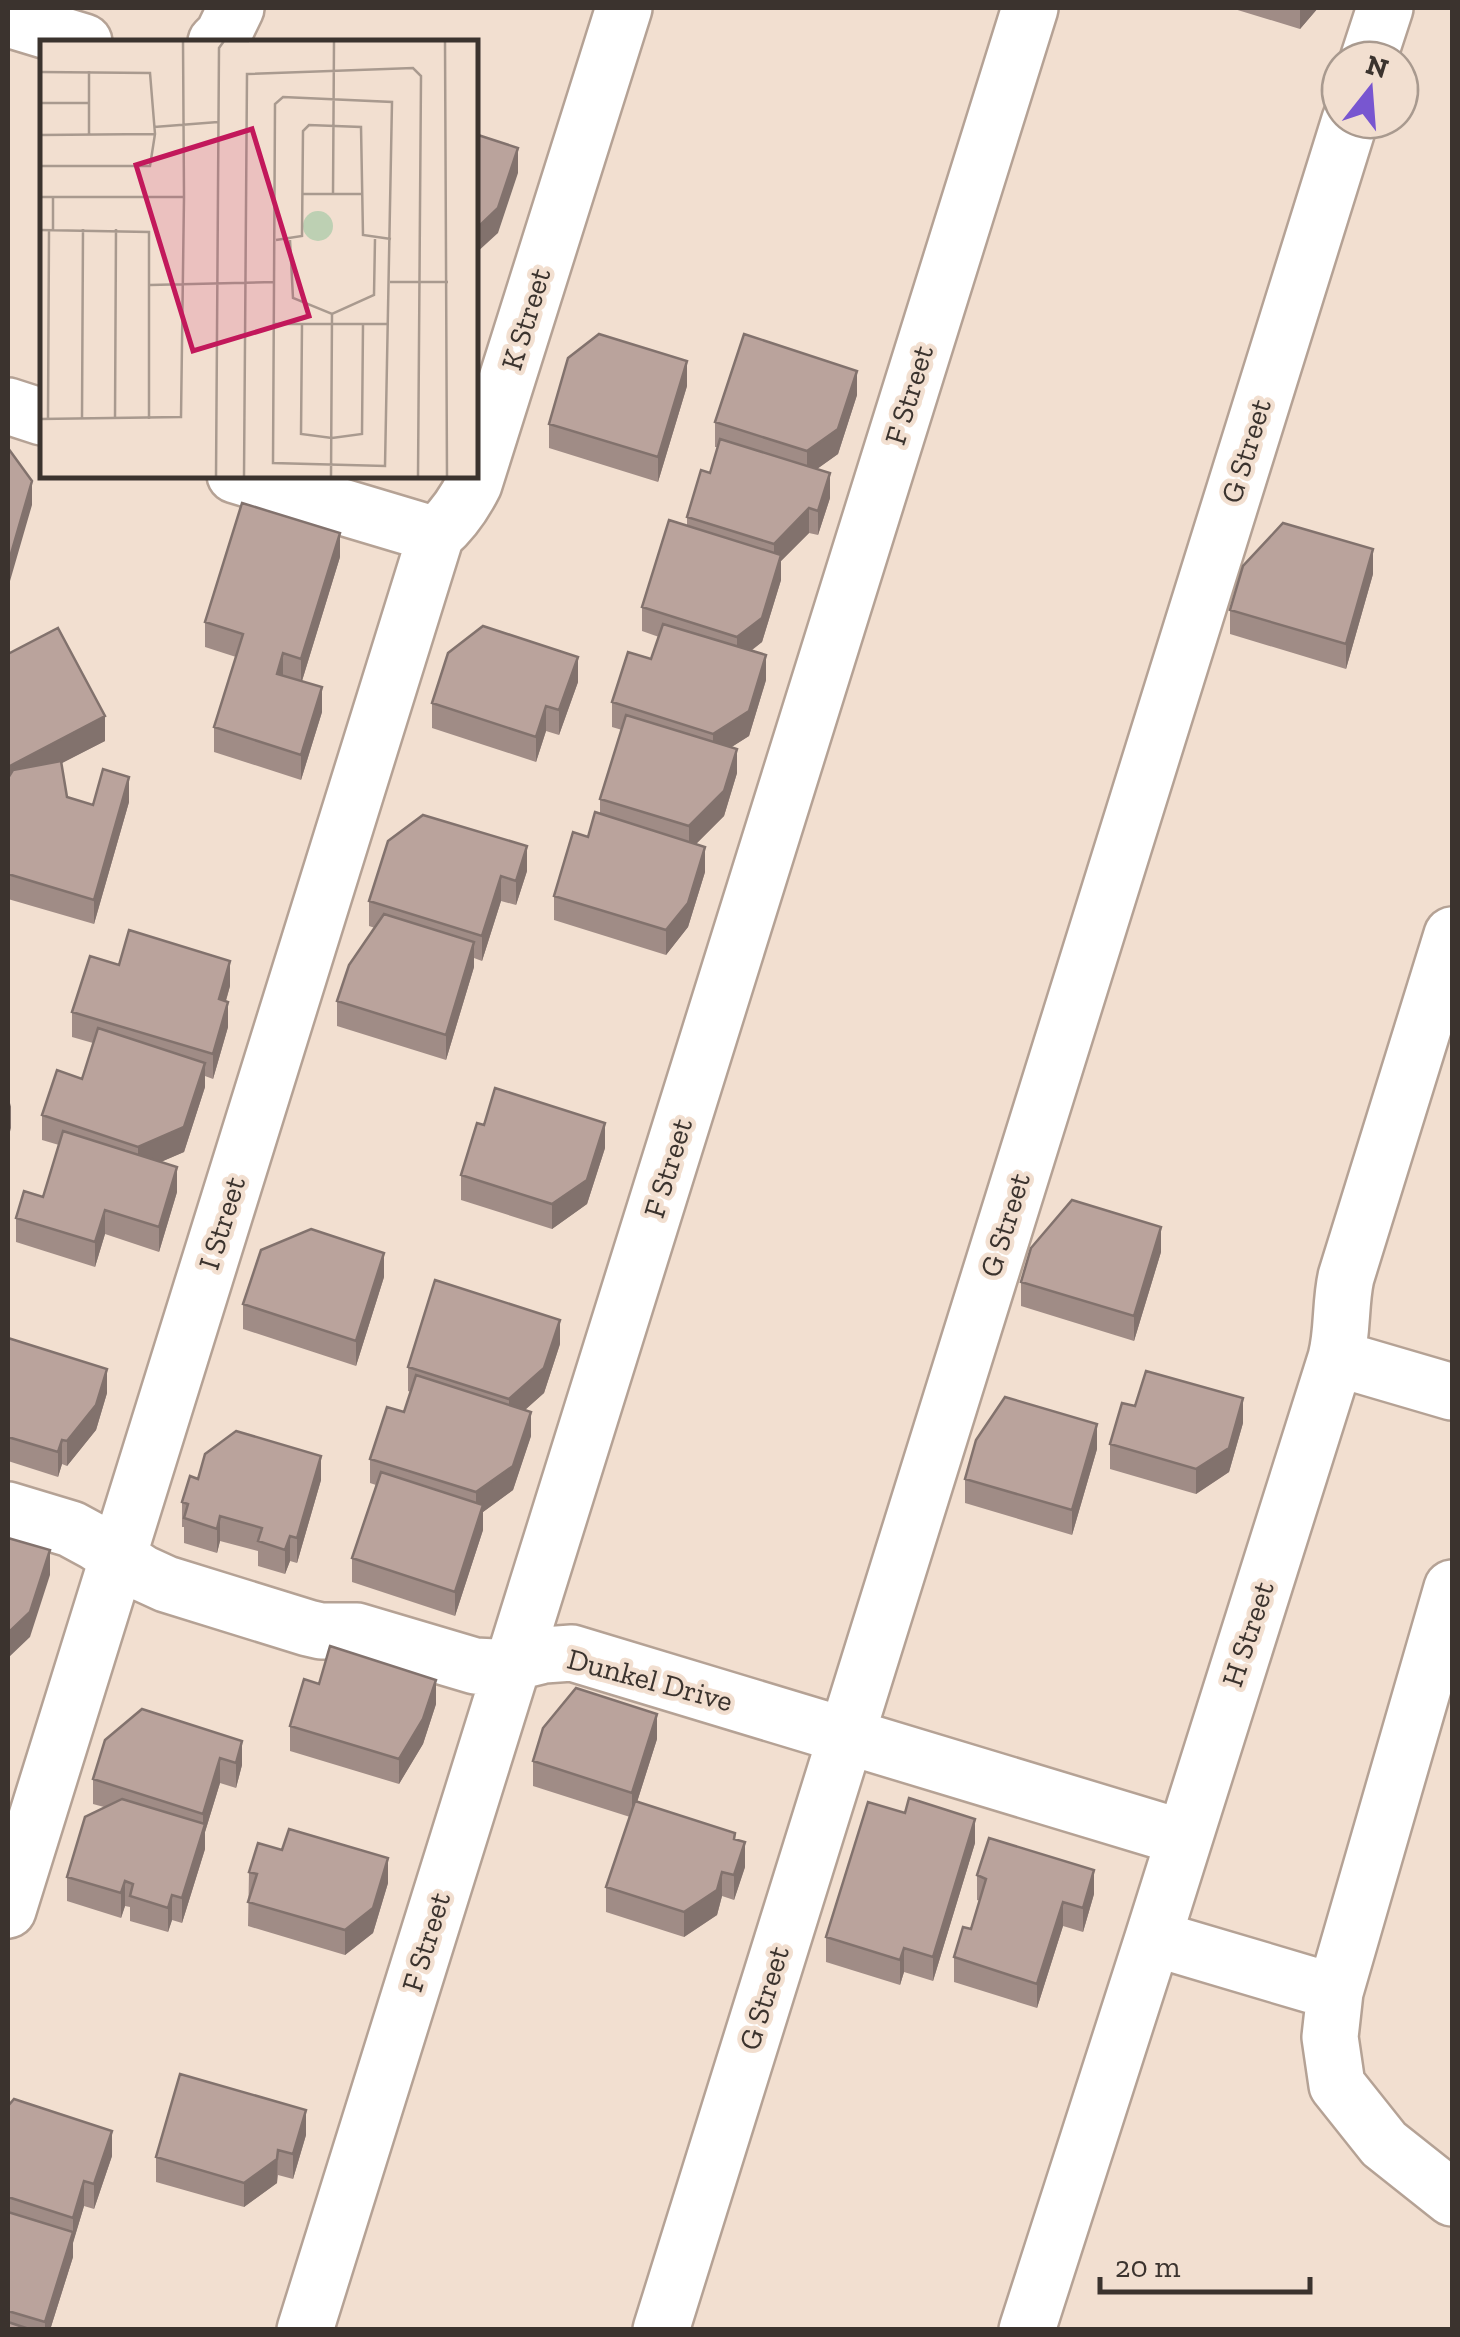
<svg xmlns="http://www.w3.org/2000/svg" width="1460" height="2337" font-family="'Zilla Slab',serif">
	<rect width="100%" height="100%" fill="#f2dfd0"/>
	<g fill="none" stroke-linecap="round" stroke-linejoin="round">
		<g stroke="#b5a295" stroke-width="60">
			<path id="minor" d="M8 19 84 42
				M216 42 223 35 236 8
				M1368 60 1385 8
				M8 406 42 417
				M235 475 436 535C453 520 464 504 474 484L624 8
				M1336 1358 1452 1392
				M8 1510 71 1529 95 1542 142 1573 166 1584 308 1628 321 1631H357L475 1666 495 1667 544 1655 572 1653 1184 1838
				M1452 1588 1335 1992 1330 2037 1337 2085 1384 2144 1452 2198
				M8 1910 436 535
				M1153 1938 1335 1992
				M305 2330 1030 8
				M661 2330 1350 120
				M1027 2330 1153 1938 1336 1358C1343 1331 1340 1304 1346 1277L1452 935"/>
		</g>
		<use href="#minor" stroke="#fff" stroke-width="55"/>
	</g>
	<path fill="#a08c86" d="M1231 8H1318L1300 29Z
		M687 386 658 482 549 448V424Z
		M857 395 838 454 817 469 830 498 818 535 809 533 781 561V580L762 642 751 651 766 680 749 736 731 747 737 773 724 816 696 844 705 872 688 927 666 955 554 920V896L600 814V799L622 730 612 727V702L651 659 659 637 642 631V607L687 526V517L710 473 717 447H715V422Z
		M340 557 302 681 322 712 301 780 214 752V727L236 657 205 647V622Z
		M1373 574 1346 669 1230 634V610Z
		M8 654 105 741 61 763 67 797 93 805 129 802 94 924 8 899Z
		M578 682 559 735 546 731 536 762 432 728V703Z
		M527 871 516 905 501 901 482 961 474 958V967L446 1060 337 1026V1001L375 928 369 926V901Z
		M119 965 230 986 226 1001 228 1027 213 1079 205 1076V1087L184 1152 160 1162 177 1192 159 1252 105 1234 95 1267 16 1242V1218L43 1197 59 1145 42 1140V1115L82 1079 93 1043 72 1037V1012Z
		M605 1148 587 1204 552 1229 461 1200V1175Z
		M1161 1252 1134 1341 1021 1306V1282Z
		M384 1277 356 1366 243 1329V1304Z
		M8 1338 107 1393 96 1430 67 1466 62 1464 58 1477 8 1461Z
		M560 1344 544 1393 525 1410 531 1436 513 1490 483 1512V1530L455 1616 352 1582V1558L376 1485 370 1483V1459L404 1412 411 1392 408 1391V1367Z
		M1243 1423 1229 1472 1196 1494 1110 1469V1444Z
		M1097 1449 1072 1535 965 1503V1479Z
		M198 1479 321 1480 297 1563 290 1561 285 1574 258 1566V1551L220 1541 217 1553 184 1543V1527H182V1502Z
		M319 1684 436 1704 423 1744 399 1784 290 1751V1726Z
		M142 1709 242 1765 236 1788 220 1783 205 1832V1849L182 1923 172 1920 168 1932 130 1921V1907L125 1906 121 1918 67 1901V1877L104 1807 93 1804V1779Z
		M657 1739 637 1802 735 1839 745 1867 734 1900 722 1896 717 1915 684 1937 606 1912V1887L630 1817 533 1786V1761Z
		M905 1813 975 1843 933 1981 904 1972 900 1985 826 1962V1937Z
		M249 1872 388 1883 373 1933 345 1955 248 1926Z
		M977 1875 1094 1894 1083 1932 1063 1926 1037 2008 954 1982V1957L971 1929 980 1901 977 1900Z
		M8 2106 112 2156 94 2209 84 2206 73 2242V2257L50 2330H8Z
		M306 2135 293 2179 278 2175 277 2183 244 2207 156 2182V2157Z"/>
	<path fill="#82726d" d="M1300 8H1318L1300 29Z
		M518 148V173L498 233 475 254V230Z
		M687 361V386L658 482V457Z
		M857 371V395L838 454 807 476V451Z
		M830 473V498L818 535V511Z
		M32 481V505L8 588V564Z
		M809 508V533L781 561V580L762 642 737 661V637L774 568V544Z
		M340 533V557L301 684V659Z
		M1373 549V574L1346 669V644Z
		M283 653V677L277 674Z
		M766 655V680L749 736 713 759V734Z
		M578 657V682L559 735V710Z
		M322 687V712L301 780V755Z
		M546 706V731L536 762V737Z
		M105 716V741L8 791V767Z
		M737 749V773L724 816 689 851V826Z
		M129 777V802L94 924V900Z
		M527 846V871L516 905V881Z
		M705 847V872L688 927 666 955V930Z
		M501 876V901L482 961V936Z
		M474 942V967L446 1060V1035Z
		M230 961V986L219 1024V999Z
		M228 1002V1027L213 1079V1054Z
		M205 1063V1087L184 1152 138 1172V1147Z
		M11 1103V1128L8 1139V1114Z
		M605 1123V1148L587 1204 552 1229V1204Z
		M177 1167V1192L159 1252V1227Z
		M105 1210V1234L95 1267V1242Z
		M1161 1227V1252L1134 1341V1316Z
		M384 1253V1277L356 1366V1341Z
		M560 1320V1344L544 1393 509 1424V1399Z
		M107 1369V1393L96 1430 67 1466V1441Z
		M1243 1398V1423L1229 1472 1196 1494V1469Z
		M531 1412V1436L513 1490 483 1512V1530L455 1616V1592L476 1517V1492Z
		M1097 1424V1449L1072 1535V1510Z
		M62 1440V1464L58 1477V1452Z
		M321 1456V1480L297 1563V1538Z
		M220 1516V1541L217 1553V1529Z
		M290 1536V1561L285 1574V1550Z
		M50 1550V1575L30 1637 8 1658V1633Z
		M436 1680V1704L423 1744 399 1784V1759Z
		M657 1714V1739L632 1818V1793Z
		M242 1741V1765L236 1788V1763Z
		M220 1758V1783L205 1832V1849L182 1923V1898L203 1830V1814Z
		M975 1819V1843L933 1981V1957Z
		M745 1842V1867L734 1900V1875Z
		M388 1858V1883L373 1933 345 1955V1930Z
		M1094 1870V1894L1083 1932V1908Z
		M722 1872V1896L717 1915 684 1937V1912Z
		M125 1881V1906L121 1918V1893Z
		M172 1895V1920L168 1932V1908Z
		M1063 1902V1926L1037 2008V1984Z
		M904 1948V1972L900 1985V1960Z
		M306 2110V2135L293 2179V2154Z
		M112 2131V2156L94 2209V2184Z
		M278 2150 277 2183 244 2207V2183Z
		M84 2181V2206L73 2243V2218Z
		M73 2232V2257L50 2330H45V2322Z"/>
	<path fill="#baa39c" stroke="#82726d" stroke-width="2.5" d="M475 134 518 148 498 208 475 230Z
		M599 334 687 361 658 457 549 424 568 358Z
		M744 334 857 371 838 429 807 451 715 422Z
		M720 439 830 473 818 511 809 508 774 544 687 517 701 470 710 473Z
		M8 448 32 481 8 564Z
		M242 503 340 533 301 659 283 653 277 674 322 687 301 755 214 727 243 634 205 622Z
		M669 520 781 555 762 618 737 637 642 607Z
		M1283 523 1373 549 1346 644 1230 610 1243 566Z
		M663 624 766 655 749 711 713 734 612 702 628 652 651 659Z
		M483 626 578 657 559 710 546 706 536 737 432 703 448 653Z
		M58 628 105 716 8 767V654Z
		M626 715 737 749 724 791 689 826 600 799Z
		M61 761 67 797 93 805 103 769 129 777 94 900 8 874V778L13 770Z
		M595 812 705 847 688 903 666 930 554 896 573 832 588 837Z
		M423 815 527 846 516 881 501 876 482 936 369 901 388 841Z
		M384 914 474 942 446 1035 337 1001 349 965Z
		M129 930 230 961 219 999 228 1002 213 1054 72 1012 90 956 119 965Z
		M98 1028 205 1063 184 1127 138 1147 42 1115 57 1070 82 1079Z
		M495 1088 605 1123 587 1180 552 1204 461 1175 477 1123 484 1125Z
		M63 1131 177 1167 159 1227 105 1210 95 1242 16 1218 24 1191 43 1197Z
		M1072 1200 1161 1227 1134 1316 1021 1282 1031 1248Z
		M311 1229 384 1253 356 1341 243 1304 261 1250Z
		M435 1280 560 1320 544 1368 509 1399 408 1367Z
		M8 1338 107 1369 96 1405 67 1441 62 1440 58 1452 8 1437Z
		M1146 1371 1243 1398 1229 1448 1196 1469 1110 1444 1122 1403 1135 1406Z
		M416 1375 531 1412 513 1466 476 1492 370 1459 387 1407 404 1412Z
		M1005 1397 1097 1424 1072 1510 965 1479 976 1440Z
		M236 1431 321 1456 297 1538 290 1536 285 1550 258 1541 262 1528 220 1516 217 1529 184 1518 188 1504 182 1502 190 1476 198 1479 205 1454Z
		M381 1472 483 1505 455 1592 352 1558Z
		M8 1538 50 1550 30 1612 8 1633Z
		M330 1646 436 1680 423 1719 399 1759 290 1726 304 1679 319 1684Z
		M576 1688 657 1714 632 1793 533 1761 543 1728Z
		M142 1709 242 1741 236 1763 220 1758 203 1814 93 1779 105 1740Z
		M909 1798 975 1819 933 1957 904 1948 900 1960 826 1937 868 1802 905 1813Z
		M122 1799 205 1824 182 1898 172 1895 168 1908 130 1896 133 1884 125 1881 121 1893 67 1877 85 1817Z
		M635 1801 735 1833 734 1839 745 1842 734 1875 722 1872 717 1890 684 1912 606 1887Z
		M289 1829 388 1858 373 1908 345 1930 248 1902 257 1874 249 1872 258 1843 282 1850Z
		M989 1838 1094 1870 1083 1908 1063 1902 1037 1984 954 1957 963 1927 971 1929 986 1879 977 1875Z
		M180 2074 306 2110 293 2154 278 2150 277 2159 244 2183 156 2157Z
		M14 2099 112 2131 94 2184 84 2181 73 2218 8 2197V2106Z
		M8 2212 73 2232 45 2322 8 2311Z
		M8 2322 32 2330H8Z"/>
	<g text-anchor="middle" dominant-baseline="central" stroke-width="9" stroke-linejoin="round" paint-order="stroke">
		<g font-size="30" fill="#3b332e" stroke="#f2dfd0">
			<text transform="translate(526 319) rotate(-73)">K Street</text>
			<text transform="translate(909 395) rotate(-73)">F Street</text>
			<text transform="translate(1246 451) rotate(-73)">G Street</text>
			<text transform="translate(668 1168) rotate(-73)">F Street</text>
			<text transform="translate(222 1223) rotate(-73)">I Street</text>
			<text transform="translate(1005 1225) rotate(-73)">G Street</text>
			<text transform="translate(1248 1634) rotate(-72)">H Street</text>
			<text transform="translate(650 1680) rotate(15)">Dunkel Drive</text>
			<text transform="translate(426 1942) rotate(-73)">F Street</text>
			<text transform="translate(764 1998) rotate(-73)">G Street</text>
		</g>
	</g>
	<g transform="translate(40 40)">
		<rect width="438" height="438" fill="#f2dfd0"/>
		<path d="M263 186a15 15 0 1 1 30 0a15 15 0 1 1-30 0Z" fill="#bdd0b3"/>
		<path fill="none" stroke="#a99a8f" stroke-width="2.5" d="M405 1 407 437M49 31V94M0 32 110 33 115 94 110 126H0M243 57 352 62 345 426 233 423 235 64ZM0 63H49M114 87 178 82M0 95 115 94M263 154H323M293 154 294 1M0 157H144L143 1M0 190 109 192V379M13 190V157M236 200 262 196 263 91 269 85 321 87 323 195 351 199M250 200 253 258 292 274 334 255 335 199M350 242H408M110 245 235 242M235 284H349M262 284 261 394 292 398 322 394 323 284M0 379 141 377 144 157M8 379 9 190M42 379 43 189M75 379 76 189M176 437 179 8 184 1H209M204 437 207 34 373 28 381 36 378 437M291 437 292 274"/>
		<path fill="#c2185b" fill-opacity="0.15" stroke="#c2185b" stroke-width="5" d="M212 89 269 276 153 311 96 125Z"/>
		<rect width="438" height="438" fill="none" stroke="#3b332e" stroke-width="5"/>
	</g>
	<rect width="1460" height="2337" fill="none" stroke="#3b332e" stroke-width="20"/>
	<g transform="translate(1370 90) rotate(17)"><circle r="48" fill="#f2dfd0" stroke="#a99a8f" stroke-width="2.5"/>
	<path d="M0-8L18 38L0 25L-18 38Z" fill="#7856d0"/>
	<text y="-15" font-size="28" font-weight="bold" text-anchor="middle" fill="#3b332e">N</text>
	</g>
	<path d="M1100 2277v15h210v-15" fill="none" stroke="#3b332e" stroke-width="5"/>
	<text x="1115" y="2277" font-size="30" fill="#3b332e" stroke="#f2dfd0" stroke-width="8" paint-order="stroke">20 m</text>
</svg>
